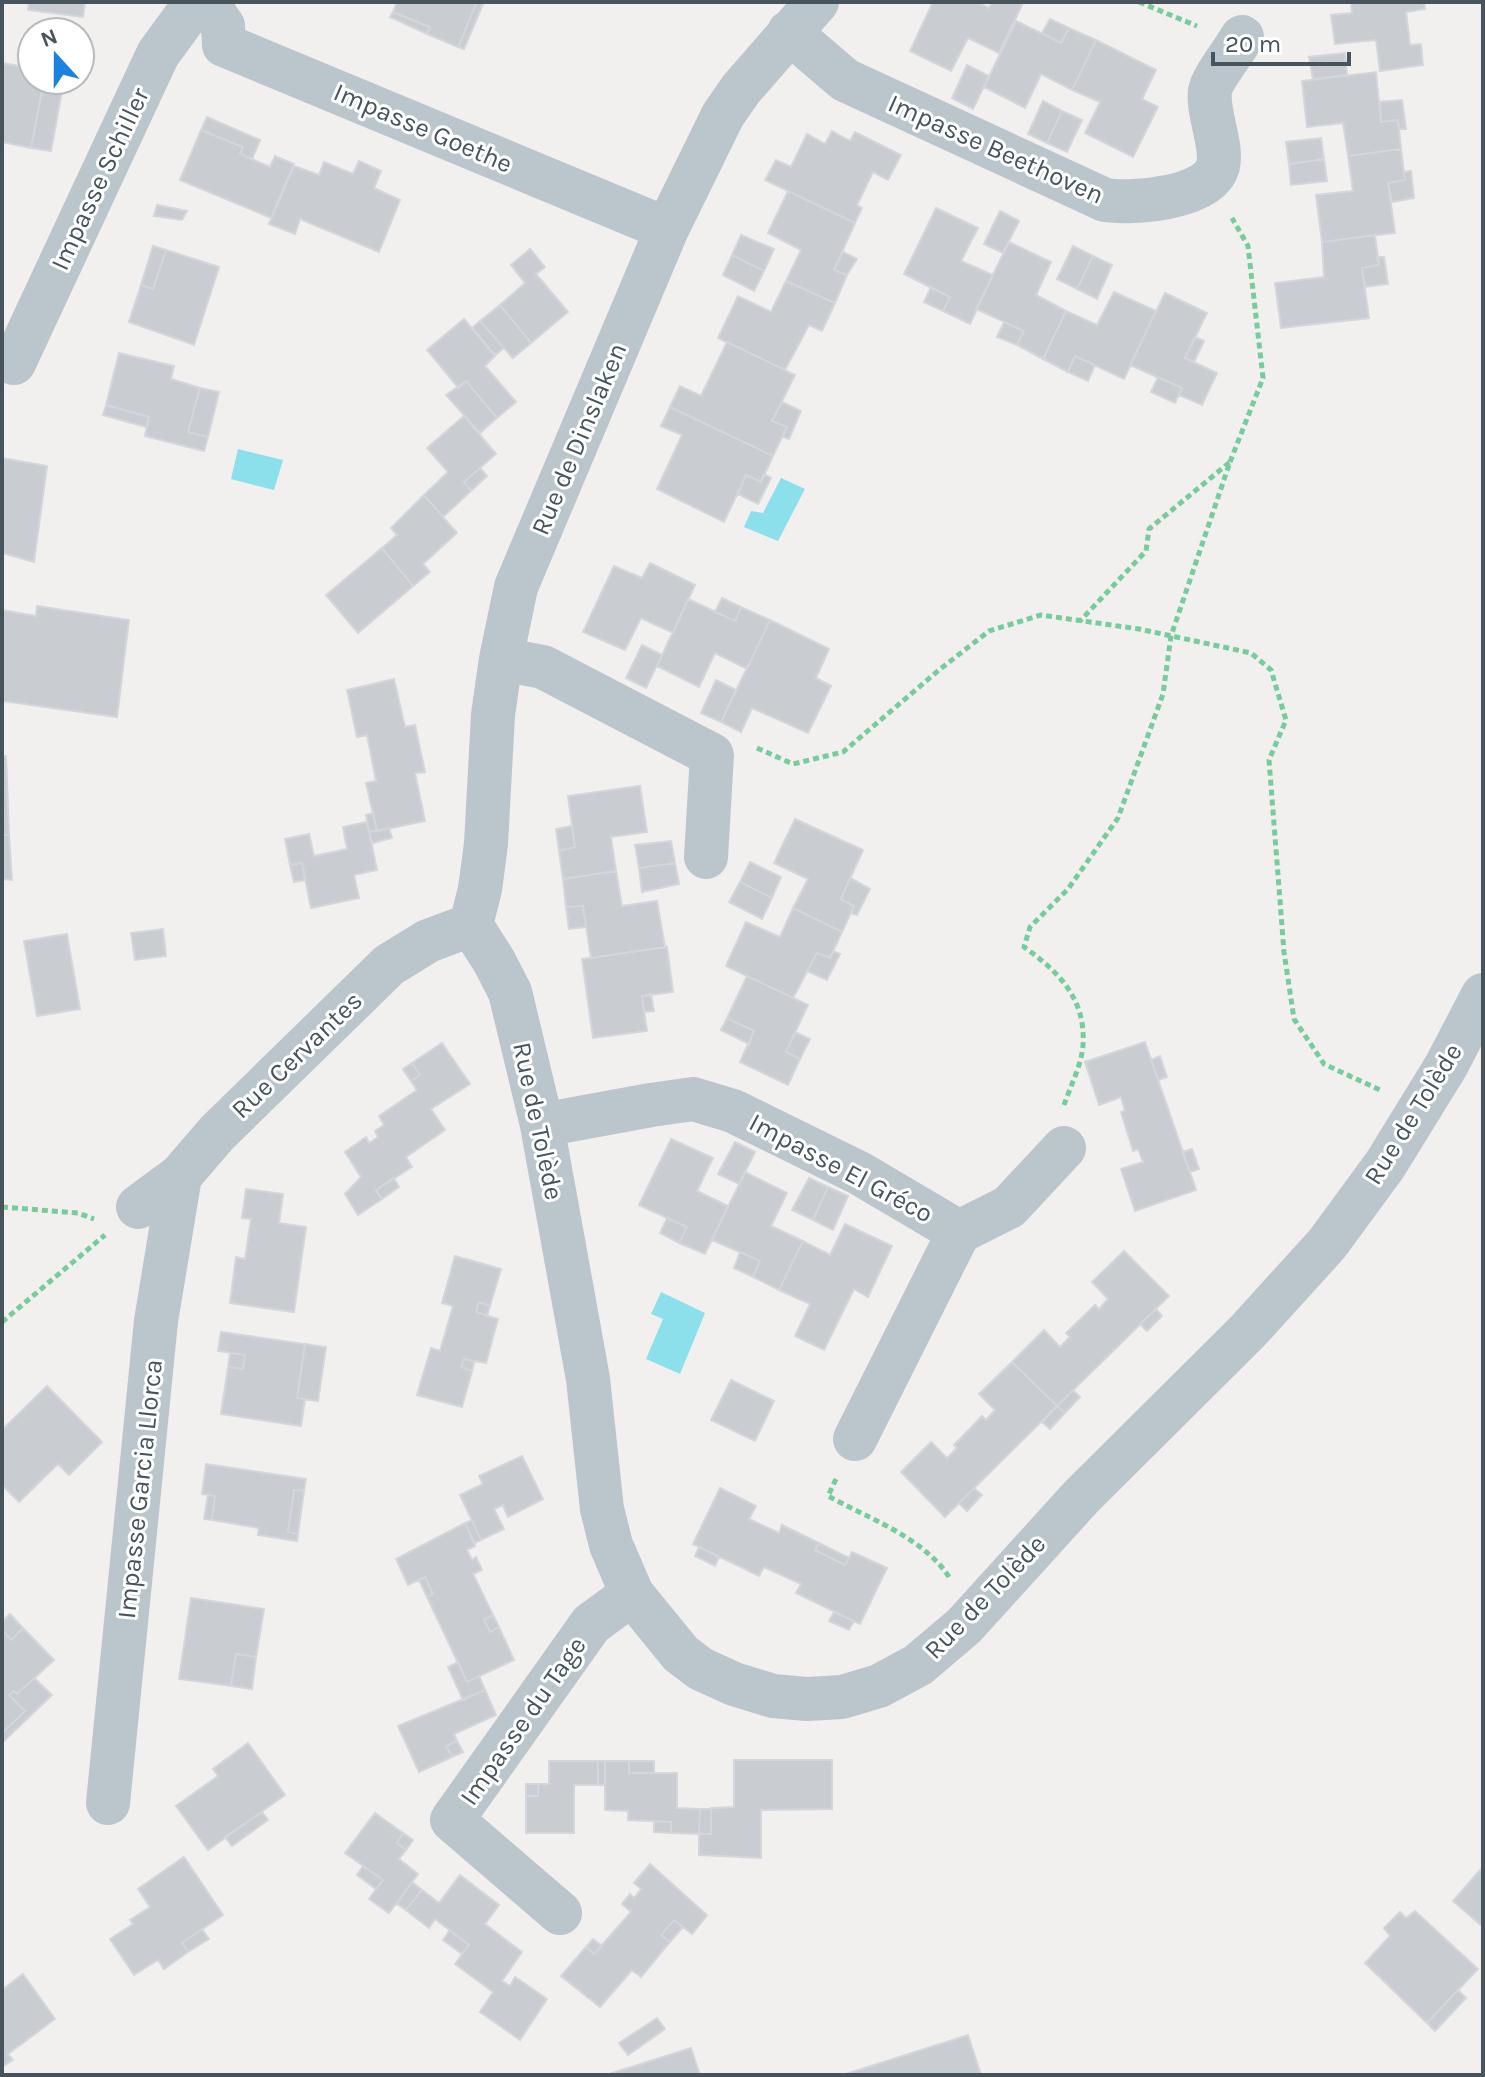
<svg xmlns="http://www.w3.org/2000/svg" width="1485" height="2077" font-family="Karla,sans-serif">
	<rect width="100%" height="100%" fill="#f2efef"/>
	<path fill="#8ce0eb" d="M238 449 283 460 274 490 231 479Z
		M781 478 805 489 778 541 744 527 751 511 763 513Z
		M661 1292 705 1313 680 1374 646 1359 663 1319 651 1314Z"/>
	<path fill="#c9cdd2" stroke="#d3d6db" stroke-width="2" d="M29 2H85L83 17 28 10Z
		M397 2H477L458 47 427 34 430 27 393 12Z
		M477 2 483 4 464 49 458 47Z
		M933 2H976L989 8 992 2H1016L1022 5 999 53 968 38 951 71 910 51Z
		M1351 2H1424L1425 9 1406 12 1410 45 1421 44 1423 65 1380 71 1376 40 1335 44 1331 15 1352 13Z
		M393 12 430 27 427 34 390 17Z
		M1050 19 1069 28 1061 43 1042 33Z
		M1016 21 1061 43 1069 28 1096 40 1072 90 1041 74 1025 108 984 87Z
		M1096 40 1156 70 1142 99 1158 107 1133 157 1085 133 1100 102 1072 90Z
		M1345 53 1347 75 1313 79 1309 57Z
		M2 63 32 68V80H44L31 148 2 142Z
		M967 65 989 76 973 109 952 98Z
		M1376 72 1381 122 1398 120 1401 149 1348 156 1343 123 1307 127 1302 81Z
		M44 80H64L51 151 31 148Z
		M1402 100 1406 129H1399L1398 120 1381 122 1380 102Z
		M1043 101 1062 111 1047 143 1028 134Z
		M1062 111 1082 120 1067 152 1047 143Z
		M207 117 260 140 252 159 240 154 243 147 201 130Z
		M201 130 243 147 240 154 270 167 275 156 294 164 271 218 180 180Z
		M832 131 850 141 855 132 901 155 888 180 873 172 857 205 862 208 855 223 765 180 776 160 791 167 807 134 825 144Z
		M1321 138 1324 159 1289 164 1286 142Z
		M1401 149 1405 180 1388 183 1395 233 1322 242 1316 195 1353 191 1348 156Z
		M1324 159 1327 181 1291 185 1289 164Z
		M359 161 381 171 374 188 400 200 379 252 300 219 295 234 269 224 294 166 319 175 324 162 353 174Z
		M1411 171 1414 198 1392 202 1388 183 1405 180 1404 172Z
		M788 191 855 223 834 270 847 275 835 303 786 281 801 250 768 233Z
		M157 205 187 211 182 220 154 216Z
		M936 208 978 228 961 261 993 275 970 324 943 311 950 297 904 274Z
		M1000 211 1019 221 1003 253 984 244Z
		M741 235 774 249 764 271 732 255Z
		M1375 235 1379 265 1362 268 1369 318 1281 328 1275 283 1324 277 1322 242Z
		M1009 242 1051 262 1036 295 1066 311 1043 359 1017 345 1024 331 976 309Z
		M153 246 166 250 153 289 141 285Z
		M1073 246 1093 256 1077 289 1057 279Z
		M530 249 545 267 536 274 568 312 531 343 500 305 525 283 511 265Z
		M166 250 219 267 194 345 129 322 141 285 153 289Z
		M843 252 857 259 847 275 834 270Z
		M732 255 764 271 754 291 723 275Z
		M1093 256 1112 265 1097 299 1077 289Z
		M1377 257H1384L1388 284 1365 287 1362 268 1379 265Z
		M786 281 835 303 822 331 809 325 785 370 718 338 738 296 771 312Z
		M931 287 950 297 943 311 924 302Z
		M1114 292 1156 311 1124 379 1075 356 1068 372 1043 359 1066 311 1097 325Z
		M1165 293 1207 313 1185 358 1217 373 1202 405 1179 395 1182 388 1130 365Z
		M500 305 531 343 513 358 480 321Z
		M464 319 495 356 485 366 516 402 497 418 466 381 459 388 457 386 427 350Z
		M480 321 504 348 495 355 472 328Z
		M1004 322 1024 331 1017 345 997 337Z
		M1195 337 1204 341 1194 362 1185 358Z
		M727 342 795 375 772 421 787 427 773 456 670 407 680 386 701 396Z
		M119 353 174 366 171 379 200 388 188 432 208 437 204 451 145 436 149 417 106 405Z
		M1075 356 1095 365 1088 381 1068 372Z
		M1158 377 1182 388 1175 403 1151 392Z
		M466 381 497 418 480 433 446 395Z
		M200 388 219 392 208 437 188 432Z
		M782 402 801 411 789 439 783 437 787 427 772 421Z
		M106 405 149 417 146 427 103 415Z
		M670 407 773 456 761 482 746 475 724 522 657 489 682 435 661 426Z
		M464 416 496 454 464 482 471 491 443 517 424 495 448 472 427 448Z
		M2 458 47 466 34 562 2 553Z
		M480 468 487 476 471 491 464 482Z
		M764 474 771 478 758 504 738 494 746 475 761 482Z
		M424 495 457 533 423 564 430 572 413 586 382 548 397 535 391 528Z
		M382 548 413 586 358 633 326 595Z
		M650 563 695 585 673 633 641 618 625 650 583 632 614 566 642 578Z
		M722 598 741 607 735 621 715 612Z
		M688 599 735 621 741 607 770 620 747 669 715 653 699 687 657 666Z
		M37 606 129 620 117 717 2 701V610L36 616Z
		M770 620 829 649 816 678 831 686 808 733 752 708 741 732 721 722Z
		M642 645 662 655 646 688 626 678Z
		M394 679 405 727 415 725 425 772 415 773 425 821 377 831 366 783 376 781 367 735 357 737 347 690Z
		M716 680 736 690 721 722 701 713Z
		M2 756H6L9 835H2Z
		M640 786 647 832 611 837 616 871 563 879 559 851 575 847 568 796Z
		M373 813 377 831 369 832 366 815Z
		M795 819 863 850 841 899 854 906 842 932 793 908 808 879 774 863Z
		M367 822 377 870 354 875 359 898 311 908 302 863 290 865 285 839 309 834 314 856 347 849 343 827Z
		M572 826 575 847 559 851 556 829Z
		M389 828 392 838 372 843 369 832Z
		M2 835H9L12 880 2 879Z
		M671 841 675 863 639 868 635 845Z
		M750 862 781 877 772 898 740 882Z
		M302 863 305 880 294 882 290 865Z
		M675 863 679 884 642 892 639 868Z
		M616 871 622 906 657 901 665 947 591 958 583 906 566 907 563 879Z
		M850 878 870 889 857 915 851 913 854 906 841 899Z
		M740 882 772 898 762 919 729 902Z
		M583 906 586 927 569 929 566 907Z
		M793 908 842 932 830 958 817 953 793 998 726 966 746 922 780 937Z
		M163 929 166 956 135 960 131 933Z
		M67 934 80 1009 37 1016 24 941Z
		M667 947 673 992 642 996 647 1031 593 1038 582 959Z
		M833 951 840 954 827 980 807 971 817 953 830 958Z
		M747 976 808 1005 786 1052 800 1059 788 1085 740 1062 754 1031 727 1018Z
		M651 994 654 1011 644 1012 642 996Z
		M727 1018 754 1031 749 1044 721 1030Z
		M795 1032 810 1039 800 1059 786 1052Z
		M1145 1042 1196 1190 1135 1211 1121 1169 1143 1162 1138 1149 1133 1151 1121 1112 1125 1111 1121 1097 1099 1105 1085 1062Z
		M442 1043 470 1084 431 1109 445 1130 406 1157 412 1167 376 1190 382 1199 358 1215 345 1194 361 1177 345 1152 366 1137 369 1143 378 1137 375 1131 384 1125 379 1116 417 1090 411 1081 420 1075 412 1063Z
		M1160 1056 1167 1077 1158 1080 1151 1060Z
		M412 1063 420 1075 411 1081 403 1069Z
		M671 1139 713 1158 697 1191 728 1206 705 1254 679 1243 687 1227 639 1205Z
		M735 1142 755 1152 739 1184 718 1174Z
		M1192 1149 1199 1169 1190 1172 1182 1152Z
		M745 1172 787 1193 771 1226 803 1241 779 1290 753 1277 760 1261 712 1240Z
		M394 1178 399 1187 382 1199 376 1190Z
		M809 1178 828 1187 813 1220 792 1210Z
		M828 1187 848 1196 833 1230 813 1220Z
		M246 1189 283 1194 279 1223 306 1227 294 1312 230 1303 236 1257 245 1259 251 1219 242 1218Z
		M667 1218 687 1227 679 1243 660 1233Z
		M845 1224 892 1246 868 1297 854 1289 824 1350 795 1336 810 1304 779 1290 803 1241 830 1255Z
		M1124 1251 1169 1296 1057 1406 1012 1362 1044 1330 1060 1347 1070 1337 1066 1333 1095 1305 1099 1309 1108 1299 1092 1282Z
		M740 1252 760 1261 753 1277 734 1268Z
		M455 1256 501 1269 490 1306 479 1302 476 1312 498 1319 486 1363 464 1359 461 1367 472 1371 462 1407 417 1395 431 1348 440 1351 453 1306 442 1303Z
		M479 1302 490 1306 487 1316 476 1312Z
		M1156 1309 1162 1316 1147 1331 1140 1324Z
		M221 1332 305 1344 297 1398 305 1399 301 1426 221 1414 228 1367 243 1369 245 1355 218 1351Z
		M305 1344 326 1347 318 1401 297 1398Z
		M230 1353 245 1355 243 1369 228 1367Z
		M464 1359 474 1362 472 1371 461 1367Z
		M1012 1362 1057 1406 945 1517 901 1472 931 1442 947 1458 957 1448 954 1445 982 1416 986 1420 995 1410 979 1394Z
		M731 1380 774 1401 755 1441 711 1420Z
		M47 1386 102 1442 69 1475 58 1464 19 1502 2 1485V1430Z
		M1073 1390 1080 1397 1065 1413 1057 1406Z
		M1057 1406 1065 1413 1050 1429 1042 1422Z
		M522 1456 543 1499 508 1517 503 1505 494 1509 504 1529 481 1540 460 1495 483 1484 479 1476Z
		M206 1464 306 1479 304 1491 294 1490 288 1532 298 1534 297 1541 258 1535 259 1528 212 1520 215 1496 202 1494Z
		M720 1488 756 1506 749 1519 779 1533 782 1525 819 1543 815 1550 845 1565 852 1552 887 1568 860 1624 796 1593 801 1584 764 1567 759 1576 693 1544Z
		M974 1488 982 1495 967 1511 959 1503Z
		M294 1490 304 1491 298 1534 288 1532Z
		M208 1495 215 1496 212 1520 204 1519Z
		M472 1520 481 1540 475 1543 465 1523Z
		M465 1523 475 1546 467 1550 472 1560 476 1557 482 1570 473 1574 493 1615 484 1620 490 1632 499 1627 514 1660 467 1682 427 1597 433 1594 425 1577 408 1585 396 1559Z
		M819 1543 849 1558 845 1565 815 1550Z
		M699 1547 719 1557 715 1566 695 1556Z
		M425 1577 433 1594 427 1597 419 1580Z
		M191 1598 264 1609 256 1657 236 1654 231 1686 179 1679Z
		M834 1612 854 1621 849 1630 829 1621Z
		M10 1614 23 1628 11 1640 2 1630V1622Z
		M493 1615 499 1627 490 1632 484 1620Z
		M23 1628 54 1660 17 1694 14 1691 9 1695 25 1711 2 1733V1630L11 1640Z
		M236 1654 256 1657 252 1689 231 1686Z
		M458 1662 467 1682 479 1676 485 1690 463 1700 448 1667Z
		M34 1678 52 1695 2 1743V1733L25 1711 9 1695 14 1691 17 1694Z
		M485 1690 496 1715 454 1734 457 1741 446 1746 452 1757 419 1772 398 1726Z
		M457 1741 463 1752 452 1757 446 1746Z
		M248 1743 285 1795 208 1850 176 1806 218 1776 213 1769Z
		M734 1760H832V1809L761 1810V1858L699 1855V1834H711V1808L734 1807Z
		M549 1761H598V1785H574V1833H526V1796H538V1784H549Z
		M598 1761H605V1785H598Z
		M605 1761H629V1773H677V1808L700 1809 699 1834 671 1833V1822L628 1820V1811L605 1810Z
		M629 1761H654V1773H629Z
		M526 1784H538V1796H526Z
		M700 1809H711V1834H699Z
		M262 1812 268 1820 232 1846 225 1837Z
		M375 1813 403 1833 397 1843 406 1850 399 1859 418 1874 389 1913 369 1899 383 1880 345 1853Z
		M654 1822H671V1833L654 1832Z
		M403 1833 413 1840 406 1850 397 1843Z
		M184 1857 223 1915 182 1943 188 1952 164 1969 158 1960 134 1975 110 1939 133 1924 130 1920 150 1907 138 1889Z
		M650 1864 707 1915 692 1934 674 1920 661 1935 670 1942 641 1977 632 1970 600 2007 561 1976 586 1947 594 1954 631 1912 622 1904 630 1894 634 1898 641 1889 634 1883Z
		M363 1866 383 1880 376 1889 357 1875Z
		M1481 1869 1483 1871V1927L1453 1901Z
		M460 1875 499 1905 485 1924 522 1952 502 1981 510 1986 515 1977 547 1999 520 2040 480 2012 493 1992 455 1964 469 1945 435 1919 429 1928 406 1910 422 1890 439 1903Z
		M412 1882 422 1890 406 1910 397 1904Z
		M1415 1911 1478 1969 1427 2023 1365 1963 1390 1936 1384 1928 1400 1912 1406 1918Z
		M674 1920 683 1927 670 1942 661 1935Z
		M202 1929 209 1939 188 1952 182 1943Z
		M450 1930 469 1945 462 1954 443 1940Z
		M593 1939 602 1946 594 1954 586 1947Z
		M23 1974 55 2019 8 2054 13 2060 2 2067V1990Z
		M1458 1990 1466 1998 1435 2031 1427 2023Z
		M657 2018 665 2029 628 2055 619 2043Z
		M968 2035 981 2075H843Z
		M691 2048 700 2075H606Z"/>
	<g fill="none" stroke-linecap="round" stroke-linejoin="round">
		<path stroke="#76cc9a" stroke-width="5" stroke-dasharray="6 4" stroke-linecap="butt" d="M1139 2 1197 26
			M1230 462 1263 378 1248 246 1232 218
			M757 748 793 764 843 752 939 670 989 631 1041 615 1139 629 1251 653 1271 670 1286 720 1269 760 1284 952 1294 1019 1324 1064 1380 1090
			M1064 1105C1070 1087 1082 1064 1083 1045 1086 999 1059 972 1024 947L1030 927 1068 889 1118 818 1163 694 1171 636 1230 462 1149 529 1146 551 1080 621
			M2 1207 78 1213 94 1219
			M2 1322 105 1235
			M836 1479 828 1496C868 1518 924 1538 949 1577"/>
		<path stroke="#bbc5cc" stroke-width="44" d="M206 2 223 26 224 45 667 229
			M789 32 845 80 1105 200C1132 204 1209 199 1218 166 1223 145 1207 113 1210 91 1212 78 1235 50 1242 37
			M14 363 158 54 196 2
			M501 659 543 667 712 755 706 857
			M471 925 494 961 510 992 542 1125 588 1379 602 1509 611 1545 632 1594 681 1654 701 1669 734 1684 773 1696 807 1699 842 1697 879 1686 918 1665 964 1626 1081 1497 1248 1331 1327 1244 1385 1165 1446 1066 1483 995
			M471 925 480 889 486 844 493 715 501 659 516 587 667 229 723 115 741 89 817 2
			M542 1125 651 1105 693 1099 733 1111 859 1173 959 1232 855 1439
			M138 1207 180 1176 217 1133 389 965 428 941 471 925
			M959 1232 1009 1207 1064 1148
			M108 1803 156 1321 180 1176
			M560 1913 452 1820 591 1624 632 1594"/>
	</g>
	<g text-anchor="middle" dominant-baseline="central" stroke-width="6" stroke-linejoin="round" paint-order="stroke">
		<g font-size="26" fill="#47545c" stroke="#fff">
			<text transform="translate(423 128) rotate(23)">Impasse Goethe</text>
			<text transform="translate(996 149) rotate(24)">Impasse Beethoven</text>
			<text transform="translate(100 179) rotate(-65)">Impasse Schiller</text>
			<text transform="translate(579 439) rotate(-67)">Rue de Dinslaken</text>
			<text transform="translate(297 1055) rotate(-44)">Rue Cervantes</text>
			<text transform="translate(1413 1114) rotate(-58)">Rue de Tolède</text>
			<text transform="translate(538 1121) rotate(78)">Rue de Tolède</text>
			<text transform="translate(841 1168) rotate(28)">Impasse El Gréco</text>
			<text transform="translate(140 1489) rotate(-84)">Impasse Garcia Llorca</text>
			<text transform="translate(985 1597) rotate(-46)">Rue de Tolède</text>
			<text transform="translate(523 1721) rotate(-55)">Impasse du Tage</text>
		</g>
	</g>
	<rect width="1485" height="2077" fill="none" stroke="#47545c" stroke-width="8"/>
	<g transform="translate(56 56) rotate(339)"><circle r="38" fill="#ffffff" stroke="#b5bbbe" stroke-width="2"/>
	<path d="M0-6L14 30L0 20L-14 30Z" fill="#1b82e0"/>
	<text y="-12" font-size="22" font-weight="bold" text-anchor="middle" fill="#47545c">N</text>
	</g>
	<path d="M1213 52v12h136v-12" fill="none" stroke="#47545c" stroke-width="4"/>
	<text x="1225" y="52" font-size="24" fill="#47545c" stroke="#ffffff" stroke-width="6" paint-order="stroke">20 m</text>
</svg>
